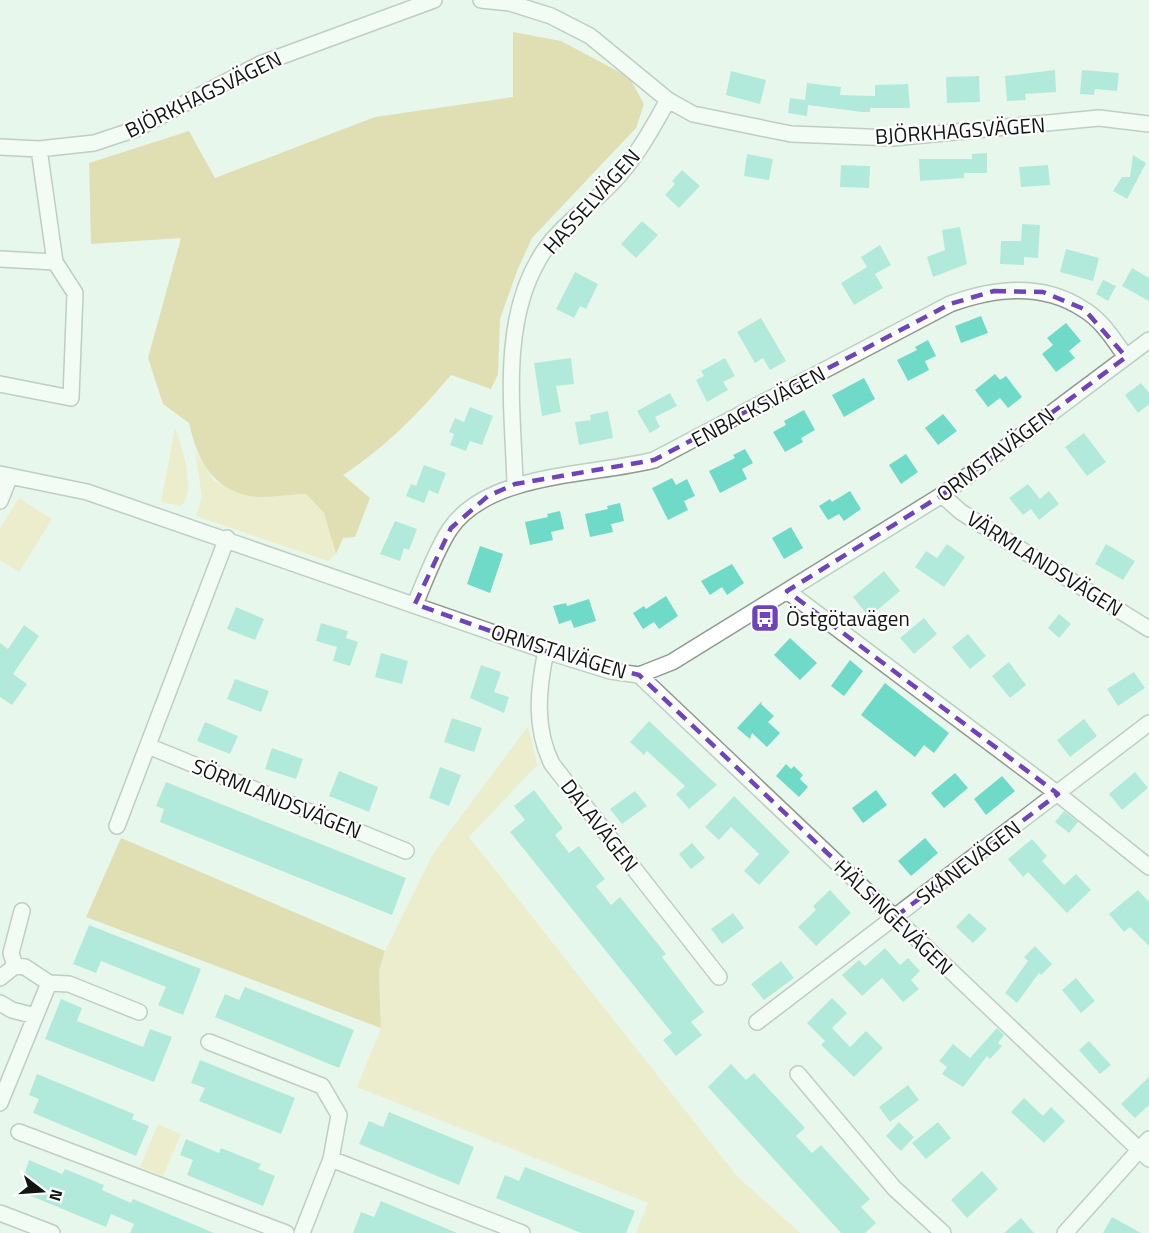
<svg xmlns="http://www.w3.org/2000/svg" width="1149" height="1233" font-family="'Titillium Web',sans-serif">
	<rect width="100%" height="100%" fill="#e8f7eb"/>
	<path fill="#f2e0a6" d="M175 428C182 446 197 492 181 506L161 502Z
		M195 451 214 481 250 496 305 494 324 513 336 554 328 561 196 516 202 497Z
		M19 498 52 519 19 572 0 560V528Z
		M528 726 537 765 469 837 737 1176 800 1233H636L648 1203 357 1087 381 1028 379 971 385 951 433 854Z
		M158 1124 181 1134 163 1176 140 1167Z"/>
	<path fill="#d8c070" d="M513 32 561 41 629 77 644 104 636 128 532 238 517 271 500 319 498 374 491 389 451 375C418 414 386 447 343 475L370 498 355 537 343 538 336 554 324 513 306 494C288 494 266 499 250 496 210 488 197 458 189 423L163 404 148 358 181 238 91 244 89 163 189 131 215 178 375 117 513 97Z
		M121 838 385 951 379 971 381 1028 86 917Z"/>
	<path fill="#6fdac7" d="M1055 70 1056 92 1025 94 1026 100 1007 101 1005 76Z
		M1082 70 1119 73 1117 91 1095 89 1094 95 1080 94Z
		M731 71 766 80 760 104 726 95Z
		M979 76 980 102 947 103 946 77Z
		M807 83 841 87 840 95 875 96V85L908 84 910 108H870V112H862L808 105 807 116 788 113 790 98 805 100Z
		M987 153V173H964V178L920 181 919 159H972V154Z
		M747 154 773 159 769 180 744 176Z
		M1133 155 1146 163 1127 199 1113 191 1122 177H1130Z
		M841 165 870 166 869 188 840 187Z
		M1048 165 1050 185 1021 187 1019 167Z
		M682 170 700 186 679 208 665 195 675 184 672 181Z
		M642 221 658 235 636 258 621 244Z
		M1022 224 1040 225 1038 258 1024 257V265L1000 264 1001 241H1021Z
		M960 227 967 264 933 277 927 257 945 250 942 230Z
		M880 245 891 265 875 274 883 288 854 305 841 283 867 267 861 257Z
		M1066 249 1099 258 1093 281 1060 272Z
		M1132 268 1149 278V301L1122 286Z
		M575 272 598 284 586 309 580 306 574 318 556 309Z
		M1103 280 1116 286 1108 301 1096 294Z
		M981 316 988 333 961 343 955 326Z
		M761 318 786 361 770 370 763 358 755 363 737 332Z
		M1066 323 1081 341 1069 351 1075 358 1056 372 1042 354 1053 345 1047 338Z
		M928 340 936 356 925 361 929 370 908 381 897 360 917 350 915 347Z
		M571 358 574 384 556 386 561 412 542 416 534 363Z
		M725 358 735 376 723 382 728 390 707 402 696 380 704 376 701 371Z
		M995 374 1000 380 1006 376 1022 397 1008 408 1000 398 988 407 975 390Z
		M864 378 875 399 844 417 832 395Z
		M1141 383 1149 393V404L1138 413 1125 395Z
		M670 393 677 406 655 417 660 427 650 433 637 411Z
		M470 407 493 416 482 445 470 441 466 451 450 445 454 434 449 432 455 418 464 422Z
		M804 410 815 430 801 438 803 442 785 452 773 432 786 425 784 421Z
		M608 411 613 438 579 445 575 422 591 420 590 415Z
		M943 414 957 431 938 445 925 428Z
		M1084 433 1106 462 1087 476 1065 447Z
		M745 449 753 463 742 469 747 479 720 493 709 471 735 458 733 455Z
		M906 454 918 472 901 484 889 465Z
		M424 465 446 473 438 494 429 490 424 503 406 496 411 484 416 486Z
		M672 478 676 485 687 479 695 496 684 501 688 510 668 520 652 488Z
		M1028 484 1040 499 1049 491 1059 504 1039 520 1031 509 1023 515 1009 498Z
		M850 491 861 509 844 521 839 514 828 520 819 506 830 499 832 502Z
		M620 503 624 521 611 524 613 532 590 537 585 514 608 509 607 506Z
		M560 511 564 529 551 532 553 540 530 545 525 522 548 517 547 514Z
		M395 521 417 529 409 550 404 548 400 561 380 554Z
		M791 527 803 548 784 559 772 538Z
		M947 544 965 557 944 587 915 567 926 551 937 558Z
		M1106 544 1135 561 1123 580 1095 564Z
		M480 546 503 554 490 593 467 584Z
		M732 564 744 583 727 595 722 587 710 595 701 581Z
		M884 571 900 591 869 617 853 597Z
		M666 596 678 616 659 629 654 622 643 629 633 613 644 606 646 609Z
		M589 599 596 621 574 628 571 620 559 624 553 606 566 603 567 606Z
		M236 607 264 619 255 640 227 629Z
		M1059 614 1071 624 1059 638 1048 628Z
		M924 618 937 634 914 654 900 638Z
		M321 623 348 631 346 638 358 642 350 666 333 661 337 647 316 641Z
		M24 625 39 636 13 674 27 684 12 705 0 697V643L8 649Z
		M968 634 986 656 970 669 952 647Z
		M790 638 817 663 800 680 774 655Z
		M381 653 408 661 402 684 375 677Z
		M850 660 863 671 844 696 831 686Z
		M1009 662 1026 685 1010 698 992 676Z
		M481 665 501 672 494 692 509 697 504 713 470 698Z
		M1134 672 1145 688 1118 706 1107 689Z
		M235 679 269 691 261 712 227 699Z
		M885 683 949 733 934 753 924 745 915 757 861 715Z
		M762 701 761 704 774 716 768 722 780 733 767 747 752 733 750 739 737 728Z
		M452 718 482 728 474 752 444 742Z
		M1084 719 1097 736 1070 757 1057 740Z
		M649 721 717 785 689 809 676 794 685 786 647 751 644 755 630 742Z
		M205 722 238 736 230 754 197 741Z
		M272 748 303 759 296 779 265 769Z
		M786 764 791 769 794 766 803 775 800 779 808 787 799 797 776 776Z
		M440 767 461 775 449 806 429 798Z
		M339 771 378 787 369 812 329 796Z
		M1135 772 1148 788 1122 810 1109 794Z
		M955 773 968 788 944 808 931 793Z
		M1002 776 1015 791 986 815 974 799Z
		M166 782 406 878 392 915 160 822 164 809 156 806Z
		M534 790 563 828 555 835 569 853 579 846 605 879 596 886 611 905 620 897 666 954 662 957 704 1012 691 1022 702 1035 676 1056 663 1040 672 1033 510 832 525 820 514 806Z
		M876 790 887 805 863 823 852 808Z
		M635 791 647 806 622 824 610 809Z
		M734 796 790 852 759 885 744 871 759 854 731 827 719 840 705 827Z
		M1064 811 1078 822 1069 833 1055 822Z
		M925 838 938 853 911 876 898 861Z
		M1032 839 1047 856 1042 861 1064 885 1076 874 1091 890 1067 913 1028 872 1023 877 1008 859Z
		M692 843 705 858 691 869 679 854Z
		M830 890 851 913 816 946 798 927 816 910 813 906Z
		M1138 890 1149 902V946L1130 927 1124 932 1109 914Z
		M733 913 744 928 722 944 711 929Z
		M969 913 987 929 973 943 956 927Z
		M89 925 201 969 183 1015 158 1005 166 987 101 961 96 973 73 964Z
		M1035 946 1052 964 1041 975 1039 973 1017 1003 1005 993 1028 961 1024 957Z
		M885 948 900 965 908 958 920 971 911 980 919 989 903 1002 882 978 862 996 842 975 859 960 865 966Z
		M781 961 794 978 764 1000 751 984Z
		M1076 978 1095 1001 1081 1013 1062 990Z
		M245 987 354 1030 339 1068 215 1017 225 994 239 1000Z
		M832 998 847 1013 832 1028 850 1047 866 1031 883 1048 854 1077 821 1045 825 1041 807 1023Z
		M61 999 82 1008 77 1021 143 1047 150 1029 172 1037 154 1082 45 1039Z
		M997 1028 1004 1035 998 1043 1002 1046 990 1059 987 1056 963 1087 942 1074 947 1067 939 1061 953 1044 970 1058Z
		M1089 1041 1111 1065 1100 1074 1079 1050Z
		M200 1060 295 1098 281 1134 199 1101 205 1088 191 1083Z
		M731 1064 746 1080 754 1073 805 1128 796 1136 812 1153 821 1145 870 1199 861 1207 876 1223 865 1233H841L708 1087Z
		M37 1074 134 1114 132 1119 149 1126 136 1156 33 1113 39 1099 29 1095Z
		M1149 1077V1105L1135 1118 1121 1104Z
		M908 1085 919 1100 890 1122 879 1107Z
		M1024 1098 1043 1116 1051 1107 1065 1121 1044 1143 1011 1112Z
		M389 1112 474 1147 459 1185 359 1144 369 1121 383 1127Z
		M899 1122 914 1137 901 1151 886 1136Z
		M938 1122 951 1138 926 1159 912 1143Z
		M186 1139 219 1153 221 1148 261 1164 258 1169 275 1176 263 1206 187 1175 193 1160 180 1155Z
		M29 1160 62 1174 65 1169 104 1185 102 1190 131 1203 133 1199 214 1233H130L134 1224 111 1214 106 1227 31 1196 37 1181 24 1176Z
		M525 1167 635 1211 626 1233H581L496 1198 505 1175 519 1181Z
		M982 1171 998 1189 967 1218 951 1200Z
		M381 1201 457 1233H353L361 1212 374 1217Z
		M1112 1217 1141 1233H1103Z
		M1021 1218 1034 1233H1004Z"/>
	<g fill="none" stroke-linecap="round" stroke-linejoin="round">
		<g stroke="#8d9b90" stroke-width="18">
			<path id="minor" d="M481 0 510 3 551 16 590 36 668 100 693 114 791 134 893 138 1099 118 1149 124
				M0 147 39 149 94 143 136 129 260 64 434 0
				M0 259 55 262 39 149
				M0 384 71 398 75 293 55 262
				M0 474 87 492 546 651 610 671 639 675 672 662 942 495 1149 340
				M515 484C513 411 500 325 539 259 558 225 597 203 621 173 640 151 654 125 668 100
				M942 495 961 512 1149 629
				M0 501 10 476
				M787 591 1058 794 1149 867
				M415 604C426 579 435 552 450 529 489 472 592 476 654 460L950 304C994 288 1042 282 1083 309 1102 320 1114 340 1126 357
				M546 651C538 689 534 728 552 764L719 977
				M639 675 1149 1159
				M148 746 406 851
				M117 826 227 538
				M15 966 11 953 22 911
				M0 978 15 966 25 967 49 983 0 1103
				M49 983 69 984 139 1012
				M0 1003 12 1010 35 1016
				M757 1022 1149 723
				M209 1042 322 1086 339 1115 331 1159 302 1233
				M798 1074 894 1188 943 1233
				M19 1132 286 1233
				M331 1159 522 1233
				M0 1213 52 1233
				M1065 1233 1149 1139"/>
		</g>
		<use href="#minor" stroke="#fff" stroke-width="15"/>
	</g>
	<path d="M0 0H1149V1233H0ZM994 291 1043 292 1084 309 1126 357 942 495 787 591 1058 794 895 917 639 675 546 651 415 604 451 528 488 496 515 484 654 460 950 304Z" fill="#e8f7eb" fill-opacity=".55" fill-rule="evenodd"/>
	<path fill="none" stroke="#6f43bb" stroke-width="4.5" stroke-dasharray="12 8" stroke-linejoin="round" d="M994 291 1043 292 1084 309 1126 357 942 495 787 591 1058 794 895 917 639 675 546 651 415 604 451 528 488 496 515 484 654 460 950 304Z"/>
	<defs>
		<g id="bus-square" transform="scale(1.5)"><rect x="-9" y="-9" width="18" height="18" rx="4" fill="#6f43bb" stroke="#fff"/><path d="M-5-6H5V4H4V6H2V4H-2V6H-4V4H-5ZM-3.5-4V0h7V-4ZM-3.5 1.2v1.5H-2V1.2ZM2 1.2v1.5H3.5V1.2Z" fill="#fff"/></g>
	</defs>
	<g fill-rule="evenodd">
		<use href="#bus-square" x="765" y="618"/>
	</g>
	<g text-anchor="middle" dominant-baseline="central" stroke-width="4.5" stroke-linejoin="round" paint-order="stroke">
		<g font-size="21" fill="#111612" stroke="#fff">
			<text transform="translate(203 94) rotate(-26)">BJÖRKHAGSVÄGEN</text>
			<text transform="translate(960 130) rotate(-4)">BJÖRKHAGSVÄGEN</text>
			<text transform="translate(591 201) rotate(-48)">HASSELVÄGEN</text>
			<text transform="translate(758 406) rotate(-28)">ENBACKSVÄGEN</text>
			<text transform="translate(995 454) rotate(-37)">ORMSTAVÄGEN</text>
			<text transform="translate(1045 563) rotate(32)">VÄRMLANDSVÄGEN</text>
			<text transform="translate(559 651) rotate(17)">ORMSTAVÄGEN</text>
			<text transform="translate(277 798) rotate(22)">SÖRMLANDSVÄGEN</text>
			<text transform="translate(600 825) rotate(52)">DALAVÄGEN</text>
			<text transform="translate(968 862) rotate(-37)">SKÅNEVÄGEN</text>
			<text transform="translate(894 917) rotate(44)">HÄLSINGEVÄGEN</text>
		</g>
		<g font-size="21" fill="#111612" stroke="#fff" text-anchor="start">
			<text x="786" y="618">Östgötavägen</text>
		</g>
	</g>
	<g transform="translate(42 1191) rotate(107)" stroke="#ffffff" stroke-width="4.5" paint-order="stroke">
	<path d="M0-4.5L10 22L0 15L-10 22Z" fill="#111612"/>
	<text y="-9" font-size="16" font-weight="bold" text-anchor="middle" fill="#111612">N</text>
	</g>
</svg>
